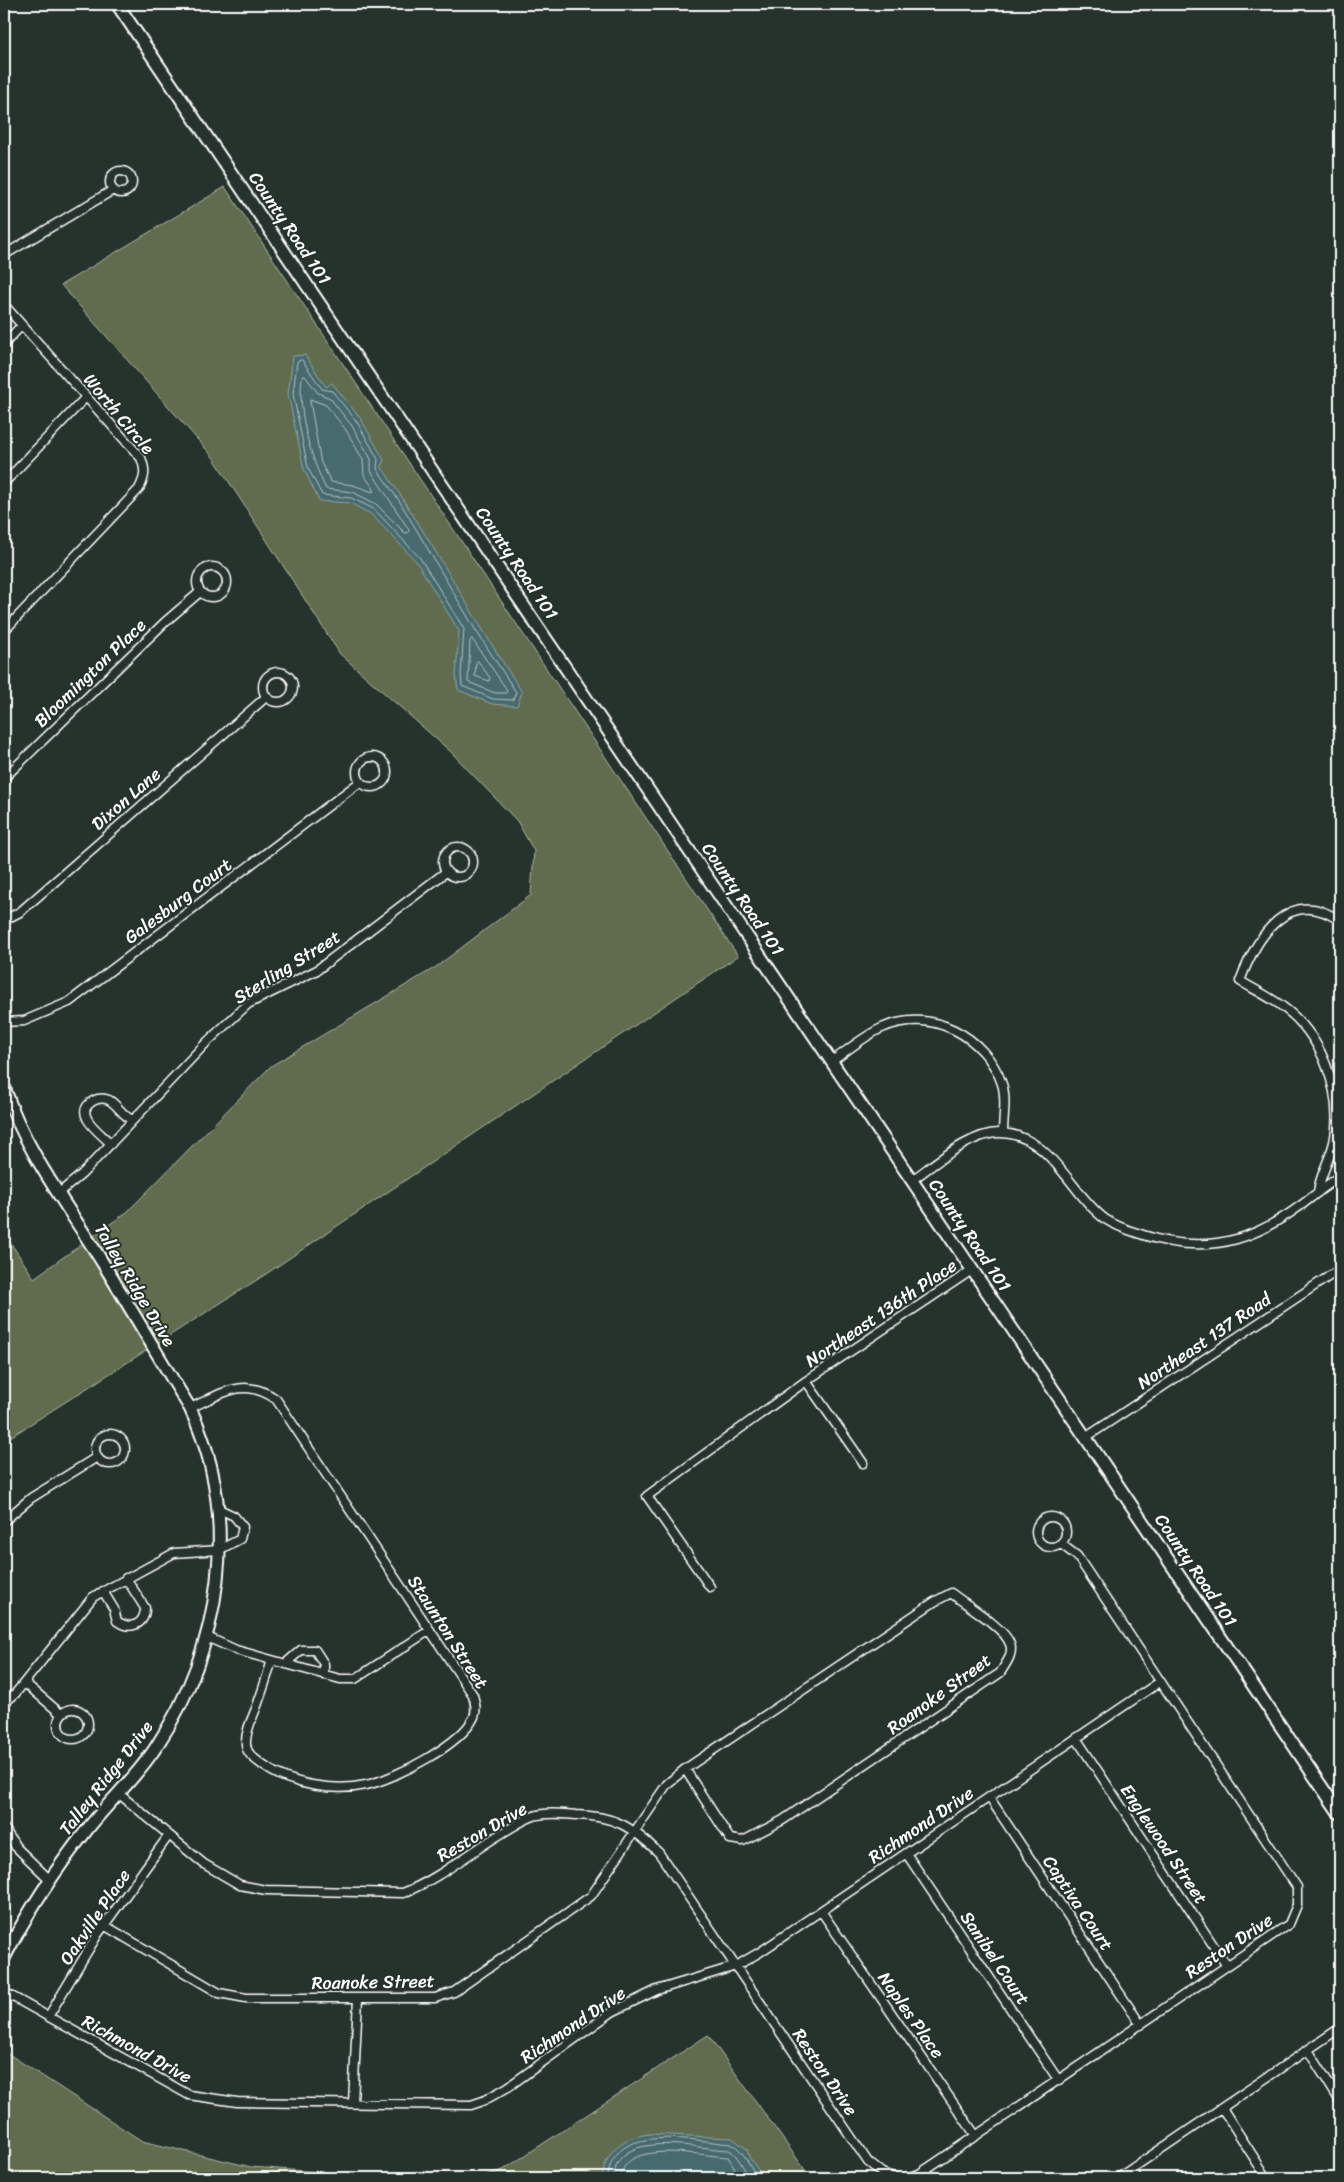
<svg xmlns="http://www.w3.org/2000/svg" width="1344" height="2182" font-family="Sriracha,sans-serif">
	<rect width="100%" height="100%" fill="#26332d"/>
	<filter id="ink" filterUnits="userSpaceOnUse"><feTurbulence type="fractalNoise" baseFrequency=".02" numOctaves="2"/><feDisplacementMap in="SourceGraphic" scale="10" xChannelSelector="R" yChannelSelector="G"/><feConvolveMatrix kernelMatrix="1 2 1 2 8 2 1 2 1" color-interpolation-filters="sRGB"/></filter>
	<g filter="url(#ink)">
		<path fill="#606c4e" stroke="#b0b6a6" d="M225 187 738 956 263 1276 4 1441V1233L34 1278 127 1212 271 1066 436 967 531 895 534 851 517 821 451 752 340 654 213 457 61 285Z
			M708 2035 811 2178H475L503 2170Z
			M4 2051 142 2141 251 2167 400 2178H4Z"/>
		<path fill="#476a6e" stroke="#91a6a8" d="M305 355 326 387 332 383 361 419 384 460 381 466C431 539 473 618 522 692L517 706 492 704 458 690 456 675 459 631 416 561 371 514 350 503 319 501 304 469 288 394 293 356Z
			M650 2134 732 2138 747 2149 749 2157 764 2178H602C606 2150 622 2137 650 2134Z"/>
		<g fill="none" stroke-linecap="round" stroke-linejoin="round">
			<path stroke="#b5c3c5" stroke-width="1" d="M302 360 322 389 332 391 357 422 378 459 377 469 400 502 475 629 516 692 513 700 493 699 462 686 461 675 464 629 420 558 374 509 351 498 322 495 308 468 293 394 297 362Z
				M305 376 318 393 330 398 352 426 371 459V471L409 530 408 533H405L376 504 353 492 326 489C311 459 297 411 302 377Z
				M310 399 326 405 346 430 363 460 364 475 374 489 373 492 353 485 331 482 321 463Z
				M472 639 507 690 506 693H495L468 682 470 641Z
				M478 661 490 678 489 681 475 676 476 663Z
				M608 2178C610 2121 695 2141 731 2144 743 2148 750 2167 758 2178
				M614 2178C615 2127 698 2149 729 2150 737 2153 744 2170 750 2178
				M621 2178C623 2138 702 2156 728 2157L741 2178"/>
			<g stroke="#fff" stroke-width="11">
				<path id="street" d="M110 182a11 11 0 1 1 22 0a11 11 0 1 1-22 0Z
					M4 255 113 190
					M4 305 141 458C146 471 145 477 139 489L4 631
					M4 344 22 325
					M4 483 86 397
					M197 582a15 15 0 1 1 30 0a15 15 0 1 1-30 0Z
					M263 687a15 15 0 1 1 30 0a15 15 0 1 1-30 0Z
					M357 772a15 15 0 1 1 30 0a15 15 0 1 1-30 0Z
					M4 778 165 622 200 592
					M443 862a15 15 0 1 1 30 0a15 15 0 1 1-30 0Z
					M4 920 20 912 266 697
					M4 1022 24 1021 69 1002 360 782
					M831 1062C848 1050 864 1036 882 1028 930 1006 986 1036 1002 1084 1007 1099 1003 1117 1003 1133
					M111 1144C102 1134 71 1114 93 1101 98 1098 104 1098 109 1100 118 1105 122 1116 133 1120
					M912 1180C935 1164 971 1132 1000 1133 1051 1134 1070 1193 1105 1219 1117 1227 1131 1231 1143 1235 1213 1258 1263 1237 1317 1193 1325 1186 1334 1182 1340 1174
					M1318 1192C1320 1173 1332 1157 1335 1137 1342 1091 1322 1035 1283 1007 1270 997 1255 990 1240 981 1256 938 1289 884 1340 921
					M58 1194 82 1174 206 1043 248 1004 317 970 446 872
					M806 1381 863 1463
					M190 1408C222 1394 243 1376 276 1399L473 1695C475 1703 477 1710 474 1717 462 1744 395 1779 366 1785 335 1792 290 1785 264 1766 256 1760 246 1754 246 1744 245 1729 255 1714 259 1700 264 1687 268 1673 272 1660
					M95 1449a15 15 0 1 1 30 0a15 15 0 1 1-30 0Z
					M1085 1438 1340 1269
					M1036 1532a15 15 0 1 1 30 0a15 15 0 1 1-30 0Z
					M4 1521 31 1498 97 1457
					M710 1587 647 1496 806 1381 972 1270
					M103 1591 114 1609 117 1621C131 1631 145 1624 145 1608L126 1578
					M207 1637 236 1650 340 1679H355L430 1630
					M285 1664 301 1650H315L324 1664V1675
					M25 1683 61 1714
					M4 1703 15 1694 93 1597 174 1553 219 1550 240 1539 243 1527 234 1516 217 1508
					M58 1724a15 15 0 1 1 30 0a15 15 0 1 1-30 0Z
					M1076 1738 1227 1966
					M118 1793 204 1864 240 1885 266 1890 403 1893C439 1879 470 1852 504 1832 513 1827 524 1819 534 1816 547 1812 562 1814 576 1815 615 1816 631 1826 659 1853L868 2162 882 2173 895 2178
					M989 1797 1141 2025
					M4 1828 16 1847 50 1880
					M906 1853 1059 2081
					M821 1911 976 2136
					M104 1925 219 1993 246 1998H435L454 1992 591 1896 667 1784 685 1769 934 1602 951 1593C965 1604 1005 1628 1010 1644 1014 1654 1005 1665 1000 1673L783 1820 743 1841 730 1839 685 1769
					M4 1992 189 2095 237 2102 471 2105 483 2101 508 2087 612 2012 657 1990 736 1966 760 1952 1161 1681
					M48 2017 98 1934 169 1835
					M1308 2050 1340 2101
					M353 2103 358 1998
					M1222 2108 1267 2178
					M1132 2169 1137 2178
					M906 2178 919 2174 1289 1924 1297 1905V1887L1077 1556 1061 1544
					M1118 2178 1340 2028"/>
			</g>
			<g stroke="#fff" stroke-width="15">
				<path id="secondary" d="M117 4 1340 1814
					M4 1087C26 1153 68 1206 104 1265 133 1312 161 1361 190 1408 242 1517 221 1648 156 1747 137 1777 108 1802 86 1831 55 1870 27 1913 4 1958"/>
			</g>
			<use href="#street" stroke="#26332d" stroke-width="8"/>
			<use href="#secondary" stroke="#26332d" stroke-width="11"/>
		</g>
	</g>
	<g text-anchor="middle" dominant-baseline="central" stroke-width="4" stroke-linejoin="round" paint-order="stroke">
		<g font-size="18" fill="#fff" stroke="#26332d">
			<text transform="translate(290 228) rotate(56)">County Road 101</text>
			<text transform="translate(119 414) rotate(50)">Worth Circle</text>
			<text transform="translate(517 563) rotate(56)">County Road 101</text>
			<text transform="translate(90 673) rotate(-44)">Bloomington Place</text>
			<text transform="translate(126 799) rotate(-41)">Dixon Lane</text>
			<text transform="translate(743 899) rotate(56)">County Road 101</text>
			<text transform="translate(178 901) rotate(-37)">Galesburg Court</text>
			<text transform="translate(287 967) rotate(-32)">Sterling Street</text>
			<text transform="translate(970 1235) rotate(56)">County Road 101</text>
			<text transform="translate(135 1285) rotate(59)">Talley Ridge Drive</text>
			<text transform="translate(881 1313) rotate(-34)">Northeast 136th Place</text>
			<text transform="translate(1204 1341) rotate(-34)">Northeast 137 Road</text>
			<text transform="translate(1196 1570) rotate(56)">County Road 101</text>
			<text transform="translate(448 1632) rotate(57)">Staunton Street</text>
			<text transform="translate(939 1694) rotate(-36)">Roanoke Street</text>
			<text transform="translate(106 1778) rotate(-52)">Talley Ridge Drive</text>
			<text transform="translate(921 1825) rotate(-34)">Richmond Drive</text>
			<text transform="translate(482 1832) rotate(-30)">Reston Drive</text>
			<text transform="translate(1164 1844) rotate(56)">Englewood Street</text>
			<text transform="translate(1078 1903) rotate(56)">Captiva Court</text>
			<text transform="translate(95 1917) rotate(-56)">Oakville Place</text>
			<text transform="translate(1229 1946) rotate(-34)">Reston Drive</text>
			<text transform="translate(995 1958) rotate(56)">Sanibel Court</text>
			<text transform="translate(373 1982) rotate(-1)">Roanoke Street</text>
			<text transform="translate(911 2015) rotate(55)">Naples Place</text>
			<text transform="translate(573 2025) rotate(-34)">Richmond Drive</text>
			<text transform="translate(137 2049) rotate(29)">Richmond Drive</text>
			<text transform="translate(825 2072) rotate(56)">Reston Drive</text>
		</g>
	</g>
	<rect width="1344" height="2182" fill="none" stroke="#26332d" stroke-width="20"/>
	<rect x="10" y="10" width="1324" height="2162" fill="none" stroke="#fff" stroke-width="2" filter="url(#ink)"/>
</svg>
